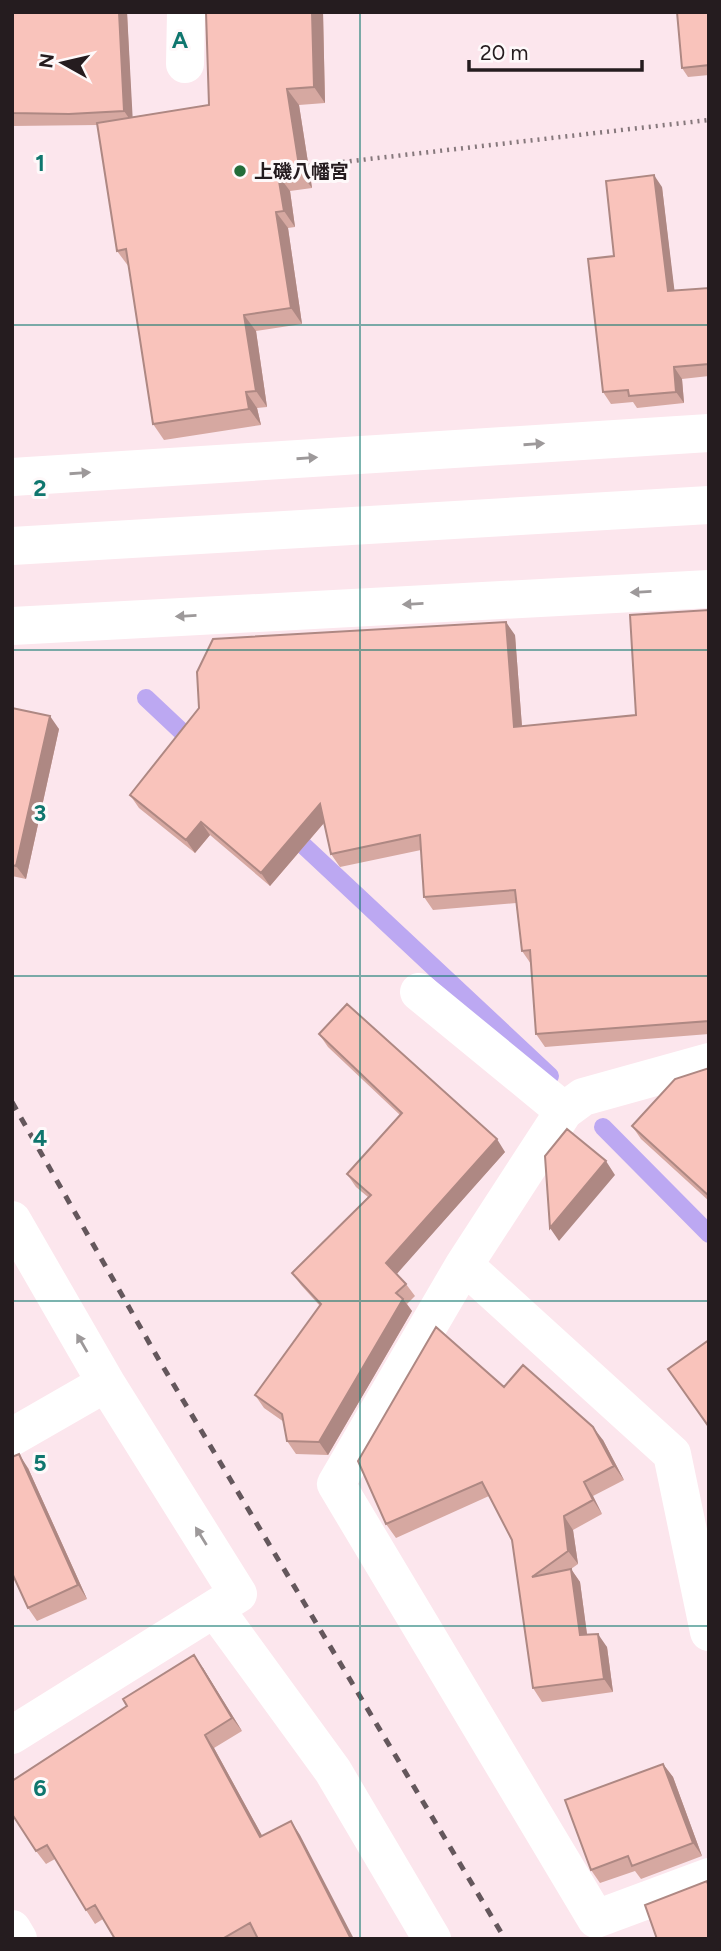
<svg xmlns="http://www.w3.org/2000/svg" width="721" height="1951" font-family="Figtree,'Noto Sans JP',sans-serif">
	<rect width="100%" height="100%" fill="#fce6ed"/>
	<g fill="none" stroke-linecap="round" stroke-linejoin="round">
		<path stroke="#bca8f2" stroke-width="18" d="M146 698 197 746
			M287 830 550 1076
			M603 1127 709 1234"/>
		<path stroke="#86787c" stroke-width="4.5" stroke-dasharray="2 5" stroke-linecap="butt" d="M308 166 709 120"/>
		<path stroke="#fff" stroke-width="38" d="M185 64 186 12
			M12 477 709 433
			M12 626 709 589
			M419 992 564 1111
			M709 1062 583 1097 564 1111 464 1265 336 1484 596 1919 709 1877
			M12 1220 106 1383 238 1594 12 1735
			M464 1265 672 1454 709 1632
			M12 1437 106 1383
			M215 1609 333 1771 432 1939
			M12 1929 18 1939"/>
		<path stroke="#fff" stroke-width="38" d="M12 546 709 505"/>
		<path stroke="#64575c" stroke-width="5" stroke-dasharray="9 9" stroke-linecap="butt" d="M12 1102 159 1360 505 1939"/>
	</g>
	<path fill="#d6a8a1" d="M12 12H127L132 117 209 105 323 12 325 103 299 105 312 188 290 191 295 227 288 228 302 324 256 331 267 407 257 408 261 425 164 440 153 424 129 267 117 251 98 125 12 126Z
		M709 12V75L688 77 682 68Z
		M662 187 674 291 709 288V376L682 379 684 403 637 408 633 402 611 404 603 392 614 256Z
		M709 610V1034L545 1047 536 1034 531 964 522 951 516 903 433 910 424 897 421 850 340 867 331 854 324 823 270 886 210 835 195 853 139 808 130 795 515 635 522 727 636 715Z
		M12 708 59 729 26 879 12 876Z
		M319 1034 505 1152 396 1274 406 1284 415 1296 407 1304 412 1311 328 1455 296 1454 287 1441 284 1422 264 1408 255 1395 320 1306 301 1285 292 1273 368 1197 356 1187 347 1174 400 1115 328 1047Z
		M709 1068V1201L641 1139 632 1126Z
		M504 1387 603 1440 624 1480 593 1496 602 1514 573 1530 578 1564 571 1569 580 1582 587 1635 607 1647 613 1692 542 1702 533 1688 512 1540 489 1496 396 1538 386 1524Z
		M28 1468 87 1599 37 1621 28 1608Z
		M203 1668 242 1731 214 1748 262 1836 300 1835 258 1937 255 1939H115L103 1919 95 1924 86 1910 55 1859 46 1864 36 1851Z
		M663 1764 673 1777 702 1856 641 1879 635 1871 600 1883 591 1870Z"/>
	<path fill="#ae8883" d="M119 12H127L133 124 124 111Z
		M312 12H323L325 103 314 87Z
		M287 89 299 105 312 188 300 172Z
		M278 175 290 191 295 227 284 211Z
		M654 175 662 187 676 303 668 291Z
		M276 212 288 228 302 324 291 308Z
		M244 315 256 331 267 407 256 391Z
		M674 367 682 379 684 403 676 392Z
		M246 392 257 408 261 425 249 409Z
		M506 622 515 635 523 740 514 727Z
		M50 716 59 729 26 879 16 866Z
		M320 804 329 817 270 886 261 873Z
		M201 822 210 835 195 853 186 840Z
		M497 1139 505 1152 395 1276 386 1263Z
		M606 1161 615 1175 559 1241 550 1228Z
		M403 1299 412 1311 328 1455 319 1442Z
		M593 1427 603 1440 624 1480 614 1466Z
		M19 1454 28 1468 87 1599 78 1585Z
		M584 1482 593 1496 602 1514 593 1500Z
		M564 1516 573 1530 578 1564 568 1551Z
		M571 1569 580 1582 589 1649 580 1635Z
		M598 1634 607 1647 613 1692 604 1679Z
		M194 1655 203 1668 242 1731 232 1718Z
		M205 1735 214 1748 270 1850 260 1837Z
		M663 1764 673 1777 702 1856 693 1843Z
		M291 1821 300 1835 354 1939H351Z"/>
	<path fill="#f9c3bb" stroke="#ae8883" stroke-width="2" d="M12 12H119L124 111 69 114 12 113Z
		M206 12H312L314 87 287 89 300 172 278 175 284 211 276 212 291 308 244 315 256 391 246 392 249 409 153 424 126 249 117 251 97 123 209 105Z
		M677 12H709V65L682 68Z
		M654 175 668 291 709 288V364L674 367 676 392 629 396 628 390 603 392 588 259 614 256 606 181Z
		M709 610V1021L536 1034 530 950 522 951 515 890 424 897 420 835 331 854 320 804 261 873 201 822 186 840 130 795 199 708 197 672 213 639 506 622 514 727 636 715 630 615Z
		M12 708 50 716 16 866 12 865Z
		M347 1004 497 1139 386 1263 406 1284 396 1293 403 1299 319 1442 287 1441 282 1414 255 1395 321 1304 292 1273 371 1195 347 1174 402 1113 319 1034Z
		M709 1068V1196L632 1126 675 1079Z
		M567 1129 606 1161 550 1228 545 1156Z
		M436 1327 504 1387 523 1365 593 1427 614 1466 584 1482 593 1500 564 1516 568 1551 532 1577 571 1569 580 1635 598 1634 604 1679 533 1688 512 1540 482 1482 386 1524 358 1461Z
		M709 1340V1427L668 1369Z
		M19 1454 78 1585 28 1608 12 1573V1457Z
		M194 1655 232 1718 205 1735 260 1837 291 1821 351 1939H258L250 1923 222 1939H115L95 1905 86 1910 47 1845 36 1851 12 1814V1781L127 1706 123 1699Z
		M663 1764 693 1843 632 1866 628 1856 591 1870 565 1800Z
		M707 1881 709 1888V1939H657L645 1905Z"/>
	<defs><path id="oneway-solid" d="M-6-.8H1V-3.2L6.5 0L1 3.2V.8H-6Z" transform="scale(1.75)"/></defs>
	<g fill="#9d999a">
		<use href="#oneway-solid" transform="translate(534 444) rotate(-4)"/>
		<use href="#oneway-solid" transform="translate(307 458) rotate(-4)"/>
		<use href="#oneway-solid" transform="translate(80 473) rotate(-4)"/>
		<use href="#oneway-solid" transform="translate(641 592) rotate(177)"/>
		<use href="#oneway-solid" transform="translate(413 604) rotate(177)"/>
		<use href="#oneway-solid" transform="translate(186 616) rotate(177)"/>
		<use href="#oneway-solid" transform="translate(82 1343) rotate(-120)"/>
		<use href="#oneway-solid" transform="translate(201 1536) rotate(-122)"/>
	</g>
	<path fill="none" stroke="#0f766e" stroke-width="2" stroke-opacity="0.55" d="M360 12V1939M12 325H709M12 650H709M12 976H709M12 1301H709M12 1626H709"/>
	<circle fill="#236c39" stroke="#fef9fa" stroke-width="2.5" cx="240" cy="171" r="7"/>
	<g text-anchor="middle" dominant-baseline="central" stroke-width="6" stroke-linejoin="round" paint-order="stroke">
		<g font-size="19" font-weight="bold" fill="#251c1f" stroke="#fef9fa" text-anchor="start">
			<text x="254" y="171">上磯八幡宮</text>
		</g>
	</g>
	<g font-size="23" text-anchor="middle" font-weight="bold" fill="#0f766e" stroke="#fef9fa" stroke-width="6" stroke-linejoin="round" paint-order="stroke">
		<text x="180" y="48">A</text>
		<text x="40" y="171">1</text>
		<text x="40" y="496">2</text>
		<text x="40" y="821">3</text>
		<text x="40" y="1146">4</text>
		<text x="40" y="1471">5</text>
		<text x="40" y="1796">6</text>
	</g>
	<rect width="721" height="1951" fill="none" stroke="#251c1f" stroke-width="28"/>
	<g transform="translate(63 63) rotate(278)" stroke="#fef9fa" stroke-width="5" paint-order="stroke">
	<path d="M0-5L12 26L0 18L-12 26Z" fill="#251c1f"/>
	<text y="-10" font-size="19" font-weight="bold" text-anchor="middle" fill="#251c1f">N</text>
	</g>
	<path d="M469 60v10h173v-10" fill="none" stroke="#251c1f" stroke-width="3.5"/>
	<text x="480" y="60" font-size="21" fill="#251c1f" stroke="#fef9fa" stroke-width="5" paint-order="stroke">20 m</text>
</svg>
